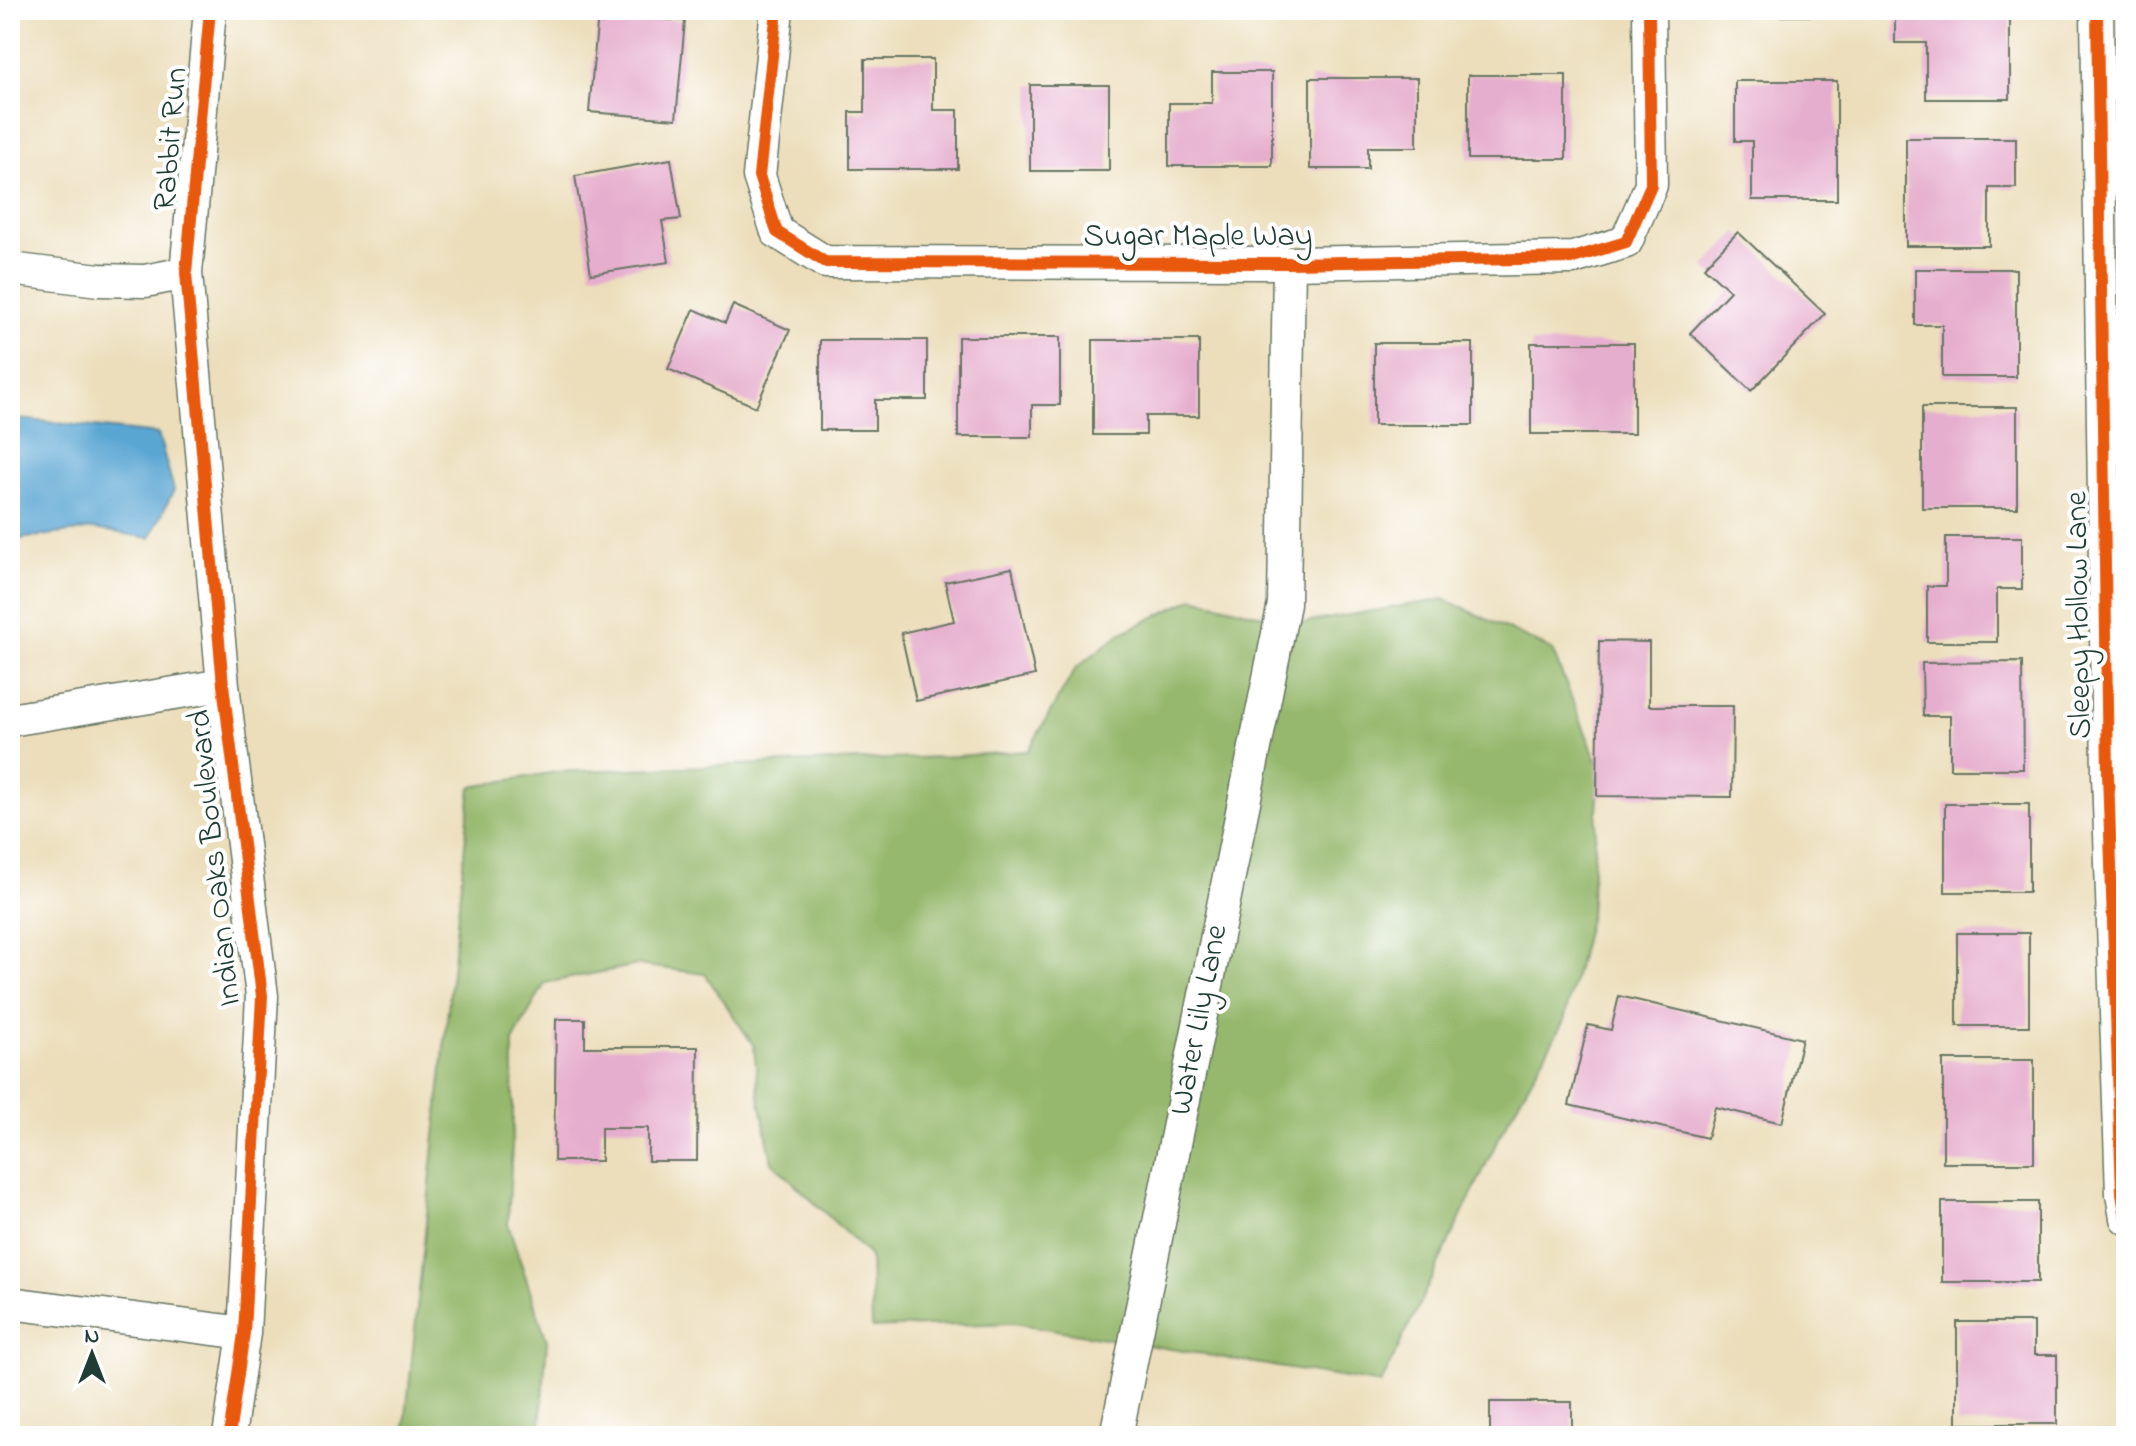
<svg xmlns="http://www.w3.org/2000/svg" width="2136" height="1446" font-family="'Indie Flower',sans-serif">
	<rect width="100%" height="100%" fill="#fff"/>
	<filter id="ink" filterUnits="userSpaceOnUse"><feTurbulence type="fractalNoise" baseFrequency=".0125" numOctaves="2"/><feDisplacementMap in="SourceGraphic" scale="16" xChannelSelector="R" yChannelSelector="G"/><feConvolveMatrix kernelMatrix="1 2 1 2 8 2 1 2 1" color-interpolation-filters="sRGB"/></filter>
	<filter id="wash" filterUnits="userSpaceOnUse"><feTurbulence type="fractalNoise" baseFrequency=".006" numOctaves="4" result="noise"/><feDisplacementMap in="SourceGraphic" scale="32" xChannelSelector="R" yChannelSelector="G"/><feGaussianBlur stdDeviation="1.8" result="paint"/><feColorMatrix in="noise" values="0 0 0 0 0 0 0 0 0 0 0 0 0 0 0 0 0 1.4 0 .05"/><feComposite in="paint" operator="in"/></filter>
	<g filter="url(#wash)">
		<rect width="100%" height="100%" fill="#ecdebb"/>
		<path fill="#95b86c" stroke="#5a7a50" stroke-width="2" d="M1194 598 1296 624 1444 599 1552 650 1600 768 1590 915 1564 1021 1503 1129 1381 1384 1014 1323 872 1328 870 1256 772 1162 759 1095 754 1046 705 974 638 965 545 983 513 1041V1126L508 1224 547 1341 540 1436H404L471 787 555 772 942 757 1028 751 1076 668 1121 633Z"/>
		<path fill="#5aa6d3" stroke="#3c7284" stroke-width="2" d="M10 418 158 434 174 490 150 538 94 529 10 540Z"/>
		<g id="blocks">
			<path fill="#e6aece" d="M1733 10H1825V16H1733Z
				M1895 10H2010V99H1926V43H1895Z
				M598 14 685 21 676 119 589 112Z
				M865 59H933V110H958V169H850V112H865Z
				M1212 72H1272V166H1169V103H1212Z
				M1468 75H1566V159H1468Z
				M1310 78H1417V147H1368V169H1310Z
				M1735 81H1837V200H1752V141H1735Z
				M1030 85H1109V171H1030Z
				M1906 138H2016V188H1989V246H1906Z
				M671 159 681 219 662 221 669 262 591 274 575 176Z
				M1738 232 1825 314 1751 391 1690 333 1730 291 1704 267Z
				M1915 269H2016V377H1942V325H1915Z
				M733 305 790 330 756 407 668 369 694 309 725 323Z
				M958 337H1060V405H1032V437H958Z
				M820 340H927V400H875V430H820Z
				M1093 340H1199V416H1146V435H1093Z
				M1374 343H1473V425H1374Z
				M1531 343H1634V434H1531Z
				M1922 407H2017V508H1922Z
				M1946 537H2022V589H1997V642H1927V586H1946Z
				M1012 568 1035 675 916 701 901 633 954 621 945 582Z
				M1599 641 1649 642V706H1733L1732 797 1597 796Z
				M2022 662 2023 769H1950V716H1923L1922 663Z
				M1945 804H2029V892H1945Z
				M1957 933H2029V1026H1957Z
				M1619 996 1802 1039 1782 1123 1715 1107 1707 1138 1569 1105 1588 1025 1611 1030Z
				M556 1019H585V1047H698L697 1161H648V1128H601V1161H554Z
				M1943 1060H2034V1163H1943Z
				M1942 1202H2038V1282H1942Z
				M1957 1322H2034V1355H2057V1424H1957Z
				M1490 1402H1572V1436H1490Z"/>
		</g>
	</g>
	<g filter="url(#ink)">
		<use href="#blocks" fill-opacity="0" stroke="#677563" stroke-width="2"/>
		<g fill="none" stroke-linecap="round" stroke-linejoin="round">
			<g stroke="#677563" stroke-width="35">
				<path id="street" d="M210 10 186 273 223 685 262 996 244 1333 229 1436
					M777 10 759 176 777 232 825 262 1289 263 1573 258 1626 242 1651 185 1649 10
					M2097 10 2108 774 2122 1194 2126 1218
					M10 269 99 280 145 281 186 273
					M10 720 223 685
					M10 1303 244 1333
					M1116 1436 1284 604 1289 263"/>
			</g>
			<use href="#street" stroke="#fff" stroke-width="32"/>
			<g stroke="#fff" stroke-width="17">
				<path id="cycleway" d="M210 10 186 273 223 685 262 996 244 1333 229 1436
					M777 10 759 176 777 232 825 262 1289 263 1573 258 1626 242 1651 185 1649 10
					M2097 10 2108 774 2122 1194 2126 1218"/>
			</g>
			<use href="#cycleway" stroke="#e8590c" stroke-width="12"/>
		</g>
	</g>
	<g text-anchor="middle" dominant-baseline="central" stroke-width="8" stroke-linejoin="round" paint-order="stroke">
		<g font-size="32" fill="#1f3d34" stroke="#fff">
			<text transform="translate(172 139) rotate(-85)">Rabbit Run</text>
			<text x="1198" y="237">Sugar Maple Way</text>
			<text transform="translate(2080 615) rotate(-91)">Sleepy Hollow Lane</text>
			<text transform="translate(216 858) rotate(-96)">Indian Oaks Boulevard</text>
			<text transform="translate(1200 1020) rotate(-79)">Water Lily Lane</text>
		</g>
	</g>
	<rect width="2136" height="1446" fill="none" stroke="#fff" stroke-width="40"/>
	<g transform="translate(92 1354)" stroke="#ffffff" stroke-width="6" paint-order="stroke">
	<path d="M0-6L14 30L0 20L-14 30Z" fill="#1f3d34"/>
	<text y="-12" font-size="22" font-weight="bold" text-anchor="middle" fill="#1f3d34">N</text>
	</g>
</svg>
